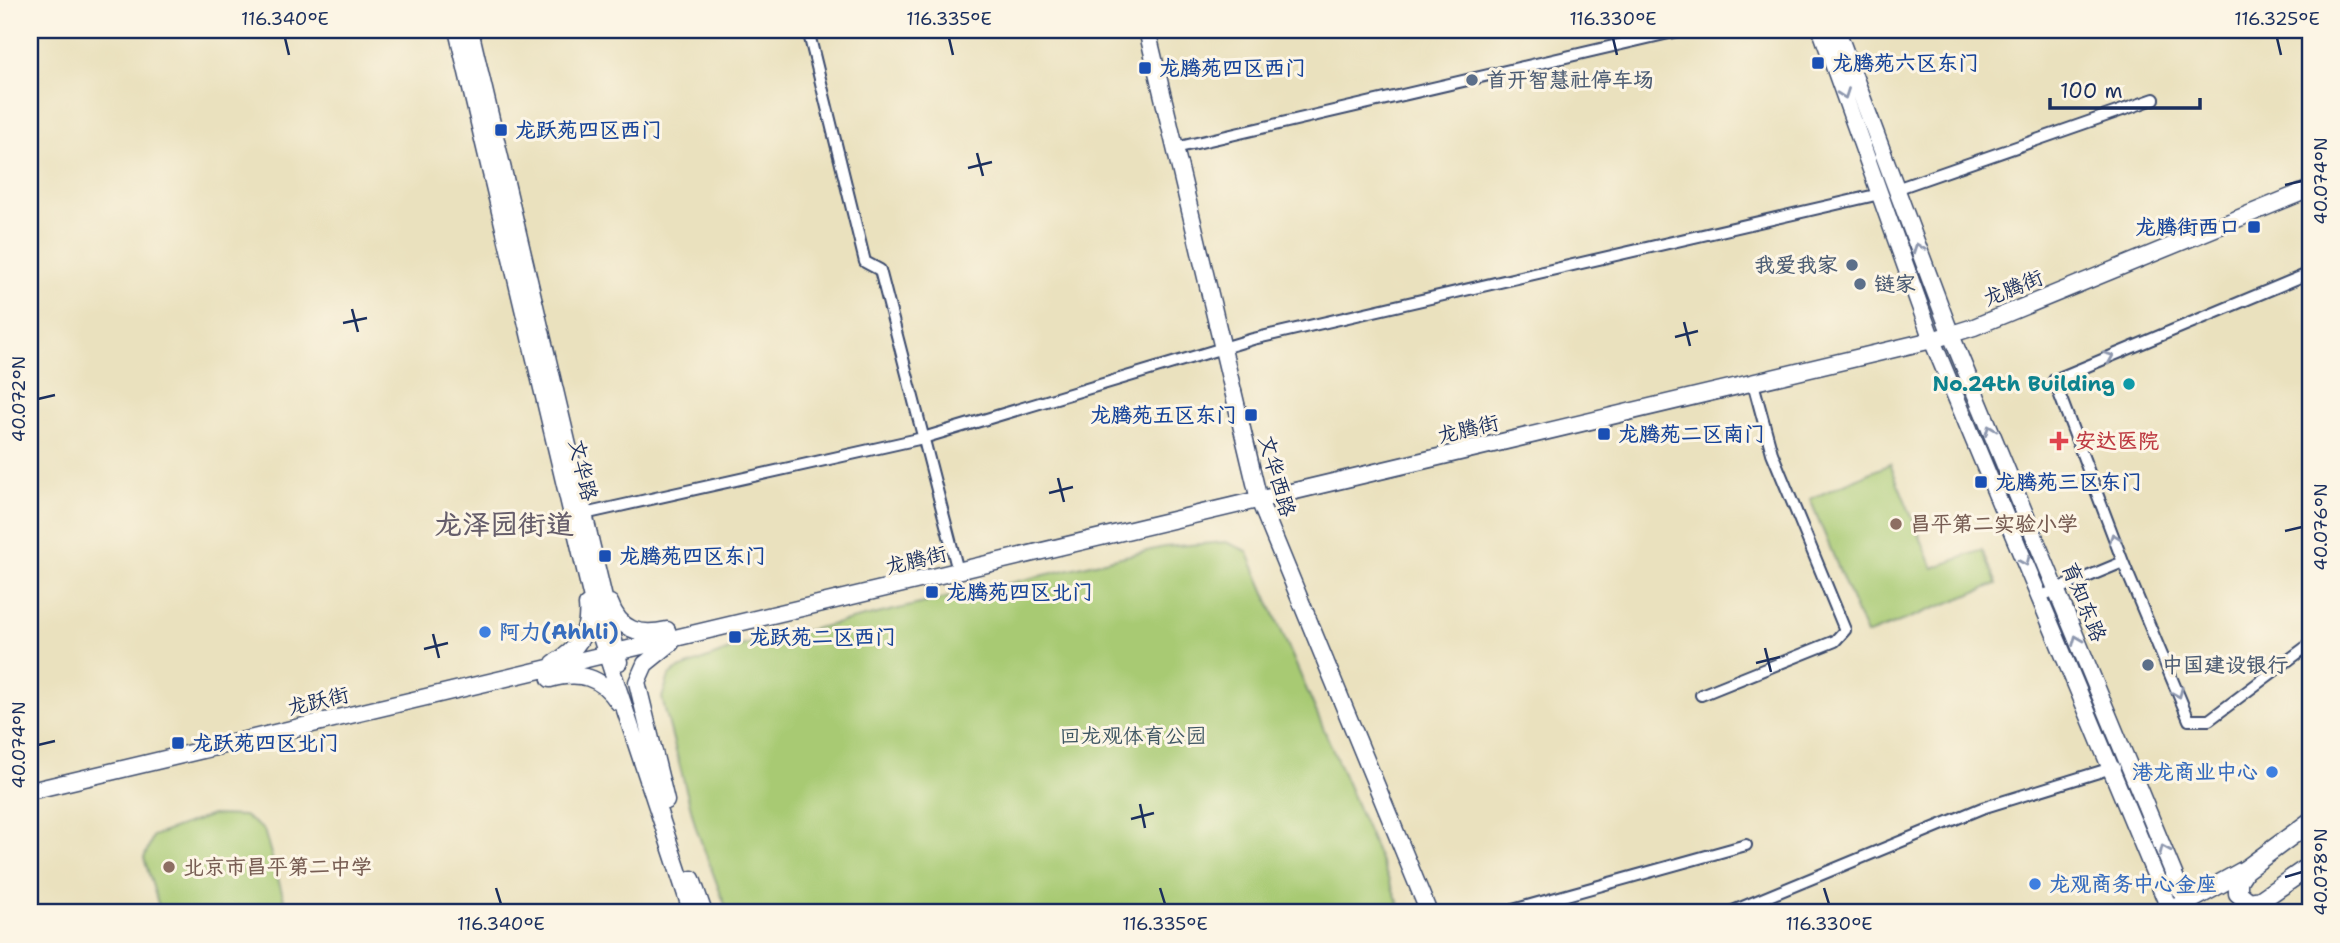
<svg xmlns="http://www.w3.org/2000/svg" width="2340" height="943" font-family="'Shantell Sans','LXGW WenKai TC',sans-serif">
	<rect width="100%" height="100%" fill="#fcf5e5"/>
	<filter id="ink" filterUnits="userSpaceOnUse"><feTurbulence type="fractalNoise" baseFrequency=".0143" numOctaves="2"/><feDisplacementMap in="SourceGraphic" scale="14" xChannelSelector="R" yChannelSelector="G"/><feConvolveMatrix kernelMatrix="1 2 1 2 8 2 1 2 1" color-interpolation-filters="sRGB"/></filter>
	<filter id="wash" filterUnits="userSpaceOnUse"><feTurbulence type="fractalNoise" baseFrequency=".00686" numOctaves="4" result="noise"/><feDisplacementMap in="SourceGraphic" scale="28" xChannelSelector="R" yChannelSelector="G"/><feGaussianBlur stdDeviation="1.57" result="paint"/><feColorMatrix in="noise" values="0 0 0 0 0 0 0 0 0 0 0 0 0 0 0 0 0 1.4 0 .05"/><feComposite in="paint" operator="in"/></filter>
	<g filter="url(#wash)">
		<rect width="100%" height="100%" fill="#eae1be"/>
		<path fill="#a8ca73" stroke="#627c68" stroke-width="2" d="M1890 464 1933 568 1982 550 1997 584 1866 635 1810 499Z
			M1226 542 1247 551 1403 913H728L696 828 662 698 669 676 676 670 740 646 1164 547Z
			M212 815 244 816 264 830 288 913H161L144 858 153 836Z"/>
	</g>
	<g filter="url(#ink)">
		<g fill="none" stroke-linecap="round" stroke-linejoin="round">
			<g stroke="#3a4a6c" stroke-width="14">
				<path id="street" d="M808 30 865 262 880 270 958 571
					M1175 148 1682 30
					M1896 189 2154 99
					M584 514 923 438 1253 339 1880 194
					M2123 562 2189 720H2209L2310 644
					M2039 597 2123 562 2054 380 2310 273
					M1701 695 1835 641 1845 630 1772 453 1753 383
					M1502 913 1746 845
					M1728 913 1982 808 2115 767"/>
			</g>
			<g stroke="#3a4a6c" stroke-width="19">
				<path id="secondary" d="M457 30 601 637 692 913
					M470 30 619 662
					M1147 30 1259 500 1429 913
					M1821 30 1932 340 2171 913
					M1837 30 1951 335 2190 913
					M610 603C620 631 640 636 667 630
					M554 663C577 650 590 633 587 605
					M550 679C579 671 601 676 618 702
					M30 791 1932 340 1974 327 2310 189
					M666 801 637 682 645 664 671 643
					M692 879 704 913"/>
			</g>
			<g stroke="#3a4a6c" stroke-width="21">
				<path id="primary" d="M2245 870 2238 881V893L2249 902 2262 900
					M2167 913 2245 870 2310 822
					M2242 913 2310 866"/>
			</g>
			<use href="#street" stroke="#fff" stroke-width="10"/>
			<use href="#secondary" stroke="#fff" stroke-width="16"/>
			<use href="#primary" stroke="#fff" stroke-width="18"/>
		</g>
		<defs><path id="oneway-chevron" d="M-2-3.5L2.5 0L-2 3.5" fill="none" stroke-width="1.6" stroke-linecap="round" stroke-linejoin="round" transform="scale(1.75)"/></defs>
		<g stroke="#8d97ae">
			<use href="#oneway-chevron" transform="translate(1844 94) rotate(70)"/>
			<use href="#oneway-chevron" transform="translate(1918 248) rotate(-110)"/>
			<use href="#oneway-chevron" transform="translate(2109 357) rotate(-23)"/>
			<use href="#oneway-chevron" transform="translate(1990 430) rotate(-112)"/>
			<use href="#oneway-chevron" transform="translate(2114 538) rotate(-111)"/>
			<use href="#oneway-chevron" transform="translate(2025 561) rotate(67)"/>
			<use href="#oneway-chevron" transform="translate(2077 640) rotate(-112)"/>
			<use href="#oneway-chevron" transform="translate(2178 693) rotate(67)"/>
			<use href="#oneway-chevron" transform="translate(2164 850) rotate(-113)"/>
		</g>
	</g>
	<path fill="none" stroke="#1b2f5e" stroke-width="2.5" d="M285 38 289 55M949 38 953 55M1613 38 1617 55M2277 38 2281 55M977 153 983 176M968 168 992 162M2285 185 2302 181M352 309 358 332M1684 322 1690 346M343 323 367 318M1675 337 1698 331M38 399 55 395M1058 478 1064 502M1049 493 1073 487M2285 531 2302 527M433 634 439 658M1765 648 1771 672M424 649 448 643M1756 663 1780 657M38 745 55 741M1140 804 1145 828M1131 819 1154 813M2285 877 2302 872M496 888 501 904M1160 888 1165 904M1824 888 1829 904"/>
	<g fill="#1a4fb4" stroke="#fcf5e5" stroke-width="2.5">
		<rect x="1811" y="56" width="14" height="14" rx="3.5"/>
		<rect x="1138" y="61" width="14" height="14" rx="3.5"/>
		<rect x="494" y="123" width="14" height="14" rx="3.5"/>
		<rect x="2247" y="220" width="14" height="14" rx="3.5"/>
		<rect x="1244" y="408" width="14" height="14" rx="3.5"/>
		<rect x="1597" y="427" width="14" height="14" rx="3.5"/>
		<rect x="1974" y="475" width="14" height="14" rx="3.5"/>
		<rect x="598" y="549" width="14" height="14" rx="3.5"/>
		<rect x="925" y="585" width="14" height="14" rx="3.5"/>
		<rect x="728" y="630" width="14" height="14" rx="3.5"/>
		<rect x="171" y="736" width="14" height="14" rx="3.5"/>
	</g>
	<g fill="#5c6f8a" stroke="#fcf5e5" stroke-width="2.5">
		<circle cx="1472" cy="80" r="7"/>
		<circle cx="1852" cy="265" r="7"/>
		<circle cx="1860" cy="284" r="7"/>
		<circle cx="2148" cy="665" r="7"/>
	</g>
	<circle fill="#0f9aa8" stroke="#fcf5e5" stroke-width="2.5" cx="2129" cy="384" r="7"/>
	<path fill="#e0444e" stroke="#fcf5e5" stroke-width="2.5" d="M2055.5 430.5h7v7h7v7h-7v7h-7v-7h-7v-7h7z"/>
	<g fill="#8d6e63" stroke="#fcf5e5" stroke-width="2.5">
		<circle cx="1896" cy="524" r="7"/>
		<circle cx="169" cy="867" r="7"/>
	</g>
	<g fill="#3f7fe0" stroke="#fcf5e5" stroke-width="2.5">
		<circle cx="485" cy="632" r="7"/>
		<circle cx="2272" cy="772" r="7"/>
		<circle cx="2035" cy="884" r="7"/>
	</g>
	<g text-anchor="middle" dominant-baseline="central" stroke-width="6" stroke-linejoin="round" paint-order="stroke">
		<g font-size="21" font-weight="bold" fill="#164399" stroke="#fcf5e5" text-anchor="start">
			<text x="1832" y="63">龙腾苑六区东门</text>
			<text x="1159" y="68">龙腾苑四区西门</text>
			<text x="515" y="130">龙跃苑四区西门</text>
			<text x="2240" y="227" text-anchor="end">龙腾街西口</text>
			<text x="1237" y="415" text-anchor="end">龙腾苑五区东门</text>
			<text x="1618" y="434">龙腾苑二区南门</text>
			<text x="1995" y="482">龙腾苑三区东门</text>
			<text x="619" y="556">龙腾苑四区东门</text>
			<text x="946" y="592">龙腾苑四区北门</text>
			<text x="749" y="637">龙跃苑二区西门</text>
			<text x="192" y="743">龙跃苑四区北门</text>
		</g>
		<g font-size="21" font-weight="bold" fill="#4e5e75" stroke="#fcf5e5" text-anchor="start">
			<text x="1486" y="80">首开智慧社停车场</text>
			<text x="1838" y="265" text-anchor="end">我爱我家</text>
			<text x="1874" y="284">链家</text>
			<text x="2162" y="665">中国建设银行</text>
		</g>
		<g font-size="21" fill="#1b2f5e" stroke="#fcf5e5">
			<text transform="translate(2013 288) rotate(-22)">龙腾街</text>
			<text transform="translate(1468 429) rotate(-13)">龙腾街</text>
			<text transform="translate(583 470) rotate(77)">文华路</text>
			<text transform="translate(1277 476) rotate(74)">文华西路</text>
			<text transform="translate(916 560) rotate(-13)">龙腾街</text>
			<text transform="translate(2084 602) rotate(68)">育知东路</text>
			<text transform="translate(318 701) rotate(-13)">龙跃街</text>
		</g>
		<g font-size="21" font-weight="bold" fill="#0d838f" stroke="#fcf5e5" text-anchor="end">
			<text x="2115" y="384">No.24th Building</text>
		</g>
		<g font-size="21" font-weight="bold" fill="#be3a42" stroke="#fcf5e5" text-anchor="start">
			<text x="2075" y="441">安达医院</text>
		</g>
		<g font-size="21" font-weight="bold" fill="#785e54" stroke="#fcf5e5" text-anchor="start">
			<text x="1910" y="524">昌平第二实验小学</text>
			<text x="183" y="867">北京市昌平第二中学</text>
		</g>
		<g font-size="21" font-weight="bold" fill="#366cbe" stroke="#fcf5e5" text-anchor="start">
			<text x="499" y="632">阿力(Ahhli)</text>
			<text x="2258" y="772" text-anchor="end">港龙商业中心</text>
			<text x="2049" y="884">龙观商务中心金座</text>
		</g>
		<g font-size="21" fill="#3e5663" stroke="#fcf5e5">
			<text x="1133" y="736">回龙观体育公园</text>
		</g>
		<g font-size="28" font-weight="bold" fill="#665e6b" stroke="#fcf5e5">
			<text x="504" y="524">龙泽园街道</text>
		</g>
	</g>
	<rect width="2340" height="943" fill="none" stroke="#fcf5e5" stroke-width="77"/>
	<path d="M2050 98v10h150v-10" fill="none" stroke="#1b2f5e" stroke-width="3.5"/>
	<text x="2060" y="98" font-size="21" fill="#1b2f5e" stroke="#fcf5e5" stroke-width="5" paint-order="stroke">100 m</text>
	<rect x="38" y="38" width="2264" height="866" fill="none" stroke="#1b2f5e" stroke-width="2.5"/>
	<g font-size="18" text-anchor="middle" fill="#1b2f5e">
		<text x="285" y="25">116.340°E</text>
		<text x="949" y="25">116.335°E</text>
		<text x="1613" y="25">116.330°E</text>
		<text x="2277" y="25">116.325°E</text>
		<text transform="translate(2321 181) rotate(-90)" y="6">40.074°N</text>
		<text transform="translate(19 399) rotate(-90)" y="6">40.072°N</text>
		<text transform="translate(2321 527) rotate(-90)" y="6">40.076°N</text>
		<text transform="translate(19 745) rotate(-90)" y="6">40.074°N</text>
		<text transform="translate(2321 872) rotate(-90)" y="6">40.078°N</text>
		<text x="501" y="930">116.340°E</text>
		<text x="1165" y="930">116.335°E</text>
		<text x="1829" y="930">116.330°E</text>
	</g>
</svg>
